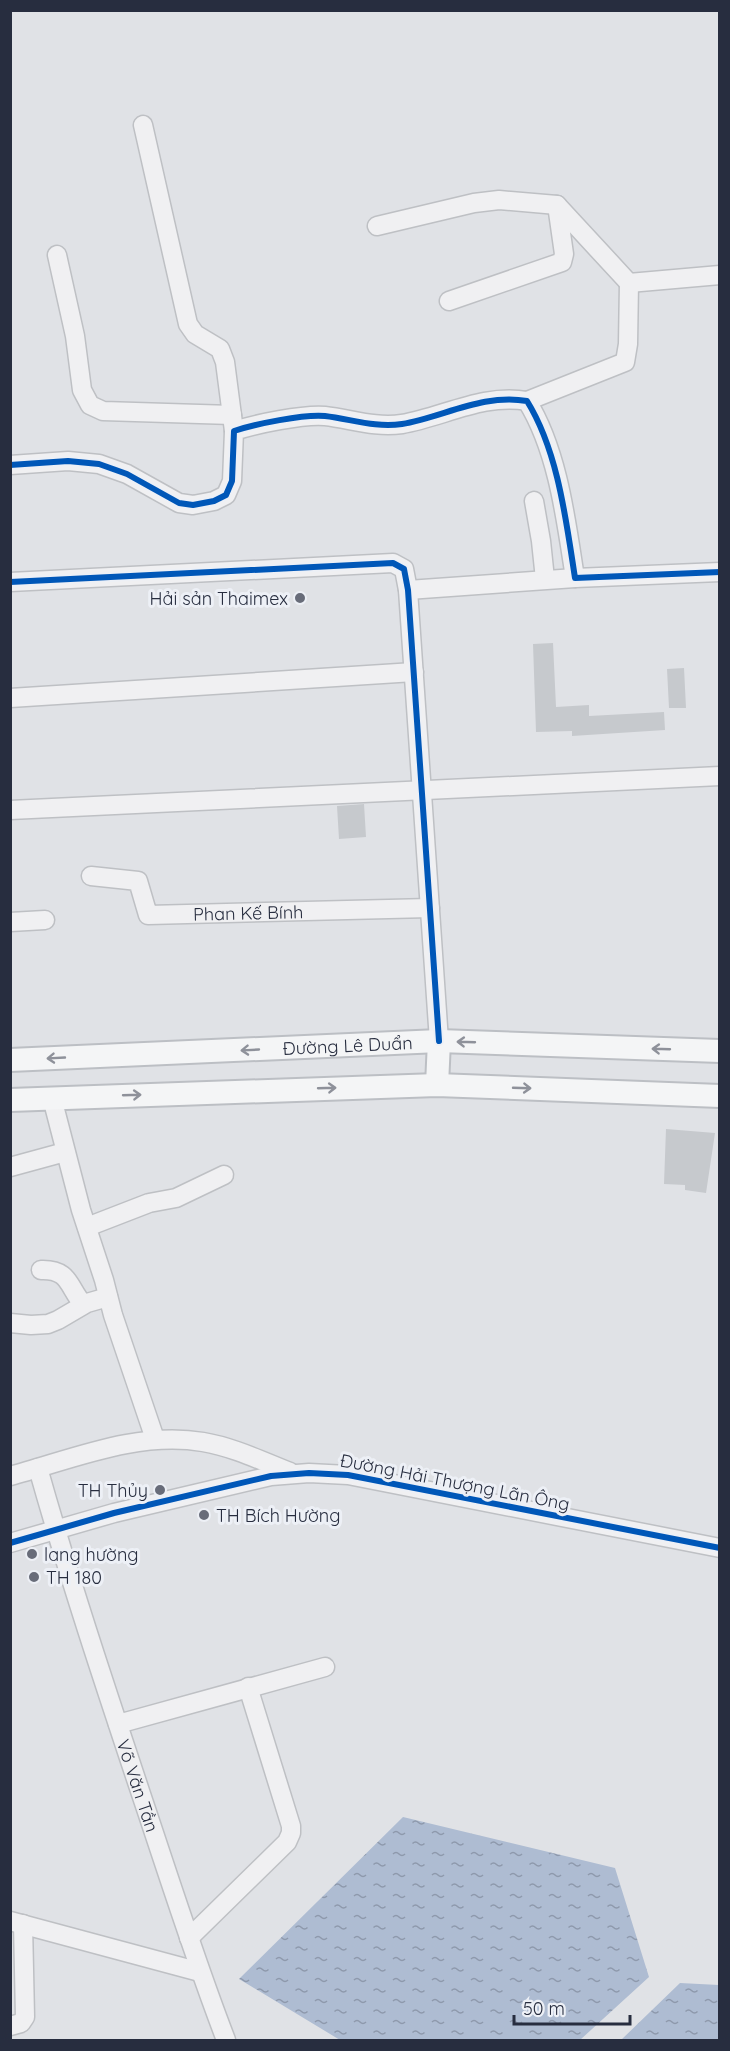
<svg xmlns="http://www.w3.org/2000/svg" width="730" height="2051" font-family="Quicksand,sans-serif">
	<defs>
		<pattern id="water-ripples" width="26" height="14" patternUnits="userSpaceOnUse" patternTransform="scale(1.5)"><rect width="26" height="14" fill="#aebcd2"/><path d="M2 4q2-2 4 0t4 0M15 11q2-2 4 0t4 0" fill="none" stroke="#8e99ac"/></pattern>
	</defs>
	<rect width="100%" height="100%" fill="#e0e2e6"/>
	<path fill="url(#water-ripples)" d="M403 1817 615 1868 649 1977 580 2040H340L239 1979Z
		M680 1983 719 1985V2040H621Z"/>
	<path fill="#c6c9cd" d="M553 643 556 707 589 705V716L664 712 665 730 572 736V731L536 732 533 644Z
		M684 668 686 708H669L667 669Z
		M364 804 366 837 339 839 337 806Z
		M666 1129 715 1133 706 1193 685 1190V1185L664 1184Z"/>
	<g fill="none" stroke-linecap="round" stroke-linejoin="round">
		<g stroke="#bec0c4" stroke-width="21">
			<g id="minor">
				<path d="M143 125 188 324 195 334 220 349 225 362 234 431"/>
				<path d="M377 226 474 203 499 200 557 205 629 283 720 275"/>
				<path d="M57 255 75 336 82 390 90 405 103 411 232 415"/>
				<path d="M449 301 562 262 564 254 557 205"/>
				<path d="M527 401 625 362 628 344 629 283"/>
				<path d="M10 465 68 461 99 464 127 474 179 503 193 505 214 501 226 495 232 481 234 431C255 424 304 414 325 416 351 419 375 428 402 424 443 417 484 393 527 401 558 451 566 520 575 578L720 572"/>
				<path d="M534 501 541 541 545 579"/>
				<path d="M10 582 393 563 404 569 408 590 439 1041"/>
				<path d="M408 590 575 578"/>
				<path d="M10 698 414 672"/>
				<path d="M10 810 720 776"/>
				<path id="s1" d="M91 876 138 881 148 915 430 908"/>
				<path d="M10 922 45 920"/>
				<path d="M52 1098 81 1210 104 1280 113 1315 155 1439"/>
				<path d="M10 1167 65 1152"/>
				<path d="M87 1227 149 1203 176 1198 224 1175"/>
				<path d="M41 1270C70 1269 68 1287 83 1304"/>
				<path d="M10 1323 31 1325 48 1324 58 1320 87 1303 108 1297"/>
				<path id="s2" d="M38 1468C69 1578 105 1686 141 1794 169 1877 195 1960 226 2040"/>
				<path d="M10 1476C73 1459 137 1431 203 1442 233 1447 262 1461 290 1472"/>
				<path d="M10 1543 114 1513 271 1476 309 1473 348 1475 720 1548"/>
				<path d="M118 1724 325 1667"/>
				<path d="M10 1921 200 1972"/>
				<path d="M189 1938 287 1842 291 1833V1826L248 1687"/>
				<path d="M10 2026 21 2023 25 2017 23 1924"/>
			</g>
		</g>
		<g stroke="#bcbfc4" stroke-width="26">
			<g id="major">
				<path id="s3" d="M10 1060 439 1041 720 1051"/>
				<path d="M437 1085 439 1041"/>
				<path d="M10 1100 437 1085 720 1096"/>
			</g>
		</g>
		<use href="#minor" stroke="#f0f0f2" stroke-width="18"/>
		<use href="#major" stroke="#f4f5f6" stroke-width="22"/>
		<g stroke="#edf0f6" stroke-width="10">
			<path id="cycleway" d="M10 465 68 461 99 464 127 474 179 503 193 505 214 501 226 495 232 481 234 431C255 424 304 414 325 416 351 419 375 428 402 424 443 417 484 393 527 401 558 451 566 520 575 578L720 572
				M10 582 393 563 404 569 408 590 439 1041
				M10 1543 114 1513 271 1476 309 1473 348 1475 720 1548"/>
		</g>
		<use href="#cycleway" stroke="#0057b8" stroke-width="6"/>
	</g>
	<defs><path id="oneway-shaft" d="M-6 0H5M1.5-3L5.5 0L1.5 3" fill="none" stroke-width="1.6" stroke-linecap="round" stroke-linejoin="round" transform="scale(1.5)"/></defs>
	<g stroke="#8e919a">
		<use href="#oneway-shaft" transform="translate(466 1042) rotate(-178)"/>
		<use href="#oneway-shaft" transform="translate(661 1049) rotate(-178)"/>
		<use href="#oneway-shaft" transform="translate(250 1050) rotate(177)"/>
		<use href="#oneway-shaft" transform="translate(56 1058) rotate(177)"/>
		<use href="#oneway-shaft" transform="translate(327 1088) rotate(-2)"/>
		<use href="#oneway-shaft" transform="translate(522 1088) rotate(2)"/>
		<use href="#oneway-shaft" transform="translate(132 1095) rotate(-2)"/>
	</g>
	<g fill="#686c79" stroke="#edf0f6" stroke-width="2">
		<circle cx="300" cy="598" r="6"/>
		<circle cx="160" cy="1490" r="6"/>
		<circle cx="204" cy="1515" r="6"/>
		<circle cx="32" cy="1554" r="6"/>
		<circle cx="34" cy="1577" r="6"/>
	</g>
	<g text-anchor="middle" dominant-baseline="central" stroke-width="6" stroke-linejoin="round" paint-order="stroke">
		<g font-size="18" fill="#272d3f" stroke="#edf0f6" text-anchor="start">
			<text x="288" y="598" text-anchor="end">Hải sản Thaimex</text>
			<text x="148" y="1490" text-anchor="end">TH Thủy</text>
			<text x="216" y="1515">TH Bích Hường</text>
			<text x="44" y="1554">lang hường</text>
			<text x="46" y="1577">TH 180</text>
		</g>
		<g font-size="18" fill="#272d3f" stroke="#edf0f6">
			<text stroke="none"><textPath href="#s1" startOffset="183">Phan Kế Bính</textPath></text>
			<text stroke="none"><textPath href="#s3" startOffset="338">Đường Lê Duẩn</textPath></text>
			<text transform="translate(455 1482) rotate(11)">Đường Hải Thượng Lãn Ông</text>
			<text stroke="none"><textPath href="#s2" startOffset="333">Võ Văn Tần</textPath></text>
		</g>
	</g>
	<rect width="730" height="2051" fill="none" stroke="#272d3f" stroke-width="24"/>
	<path d="M514 2015v9h116v-9" fill="none" stroke="#272d3f" stroke-width="3"/>
	<text x="523" y="2015" font-size="18" fill="#272d3f" stroke="#edf0f6" stroke-width="4.5" paint-order="stroke">50 m</text>
</svg>
